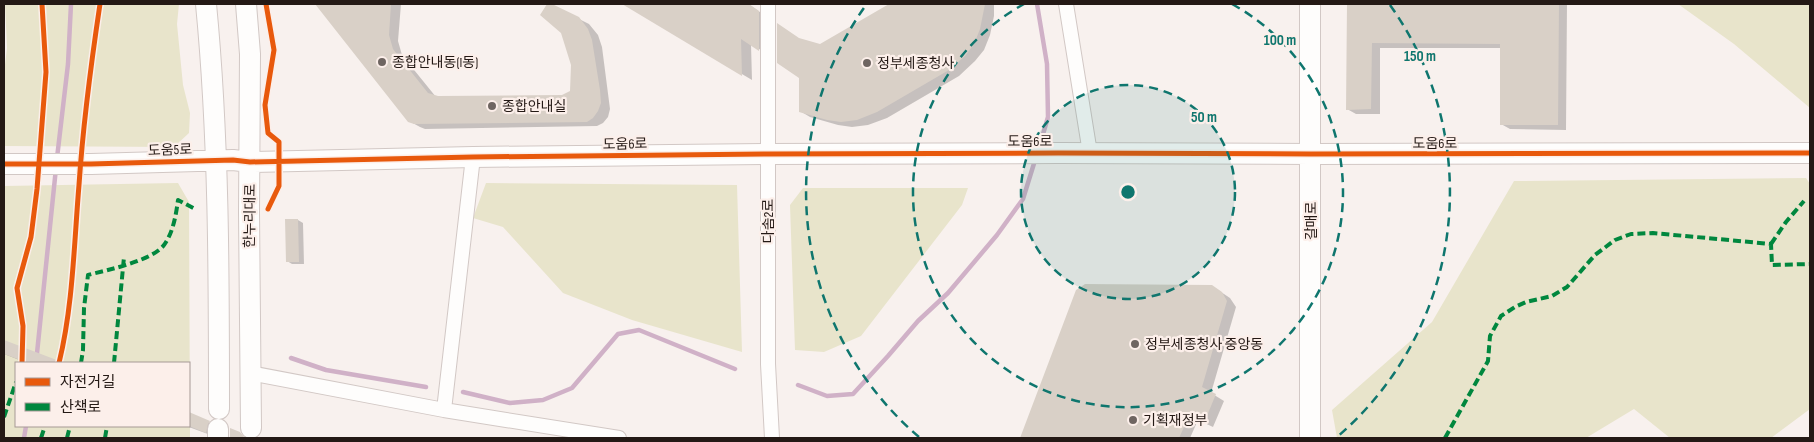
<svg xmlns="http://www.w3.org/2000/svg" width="1814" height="442" font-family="'Sofia Sans Condensed','Noto Sans KR',sans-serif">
	<rect width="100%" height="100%" fill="#f8f1ee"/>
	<path fill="#e8e4cb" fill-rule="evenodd" d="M5 4H179L177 24 183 85 190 113 189 133 174 147 4 146V73L7 48Z
		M1678 4H1810V108L1734 44Z
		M1806 178 1810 184V409L1771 438H1670L1634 409 1586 438H1337L1332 410 1432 322 1514 181Z
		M178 183 189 202 190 438H4V186ZM16 363H189V426H16Z
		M486 183 737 185 742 352 632 320 563 293 503 227 473 218Z
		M803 188H968L962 205 861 336 824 352 795 350 790 205Z"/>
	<path fill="#0003" d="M317 4H401L398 41 402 55 436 97 562 96 572 92V65L562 32 541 15 549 4 589 24 598 35 602 47 610 109 608 117 603 123 597 126 425 129 420 127 409 121Z
		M624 4H748L769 18V55L751 44 752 80Z
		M890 4H994V16L990 35 984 50 975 61 959 76 887 118 868 125 852 127 838 125 810 117 800 111 802 40 820 46 887 7Z
		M1348 4H1567L1566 130 1510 129 1501 124 1502 48H1380V114H1356L1347 109Z
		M298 220 303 223 304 264H292L287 261 286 221Z
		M1212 286 1230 298 1236 307 1211 393 1224 401 1213 427 1198 420 1190 438H1021L1027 426Z
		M4 341 60 363H27L4 354Z
		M189 414 219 427 216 437 186 426H189Z"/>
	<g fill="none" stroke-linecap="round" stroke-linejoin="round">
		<path stroke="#d0b1c7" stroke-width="4.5" d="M1037 4 1047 64 1048 117 1039 148
			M57 158 68 64 71 4
			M291 358 326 370 426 387
			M36 363 56 168
			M798 385 827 396 853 394 888 356 918 321 948 293 997 235 1023 199 1036 157
			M463 392 510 403 543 400 572 388 618 334 639 330 735 369
			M24 438 26 426"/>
	</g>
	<path fill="#d9d0c7" d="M315 4H391L389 35 393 49 428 93 438 96 562 95 570 91 571 65 561 33 540 15 547 4H552L579 17 588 29 592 40 600 90 601 103 598 111 593 118 587 122 414 124 408 122Z
		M622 4H749L759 11V51L741 39 742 76Z
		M889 4H985L980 29 974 44 965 56 949 70 877 112 857 120 841 122 827 120 799 112V78L777 63V23L799 38 820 44Z
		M1347 4H1559L1558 125H1500V44L1372 43 1371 109 1346 110Z
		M285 219H298L299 262H286Z
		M1085 284 1212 285 1222 292 1227 301 1202 387 1216 394 1204 423 1189 416 1179 438H1020L1076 290Z
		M4 340 62 362V363H28L4 354Z
		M189 412 210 421 208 424 206 433 189 426Z
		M230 428 240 432 245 438H230Z"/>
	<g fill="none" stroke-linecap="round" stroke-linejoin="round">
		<g stroke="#d2c8c5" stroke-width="16">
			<path id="street" d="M768 4V364L772 438
				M1066 4 1090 153
				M250 373 444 410 619 438
				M444 410 473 157"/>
		</g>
		<g stroke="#d2c8c5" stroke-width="22">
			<path id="secondary" d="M206 4C219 138 219 274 219 409
				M246 4 250 54 249 212 251 428
				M4 164H91L233 160 250 162 473 157 768 154 1058 153 1311 154 1810 153
				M218 429V438
				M1310 438V4"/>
		</g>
		<use href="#street" stroke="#fefdfc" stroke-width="14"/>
		<use href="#secondary" stroke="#fefdfc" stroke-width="20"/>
		<path stroke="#00873e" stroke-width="4" stroke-dasharray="8 4" stroke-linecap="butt" d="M1771 244 1786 222 1804 201
			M81 363 83 350 84 308 88 275C107 270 152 261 164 245 173 233 176 215 178 200L195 209
			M114 363 124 257
			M4 417 16 382
			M41 438 44 429
			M67 438 70 426
			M105 438 107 426
			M1445 438 1488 361 1490 336 1501 316 1515 307 1526 302 1552 296 1567 287 1595 255 1615 240 1631 234 1653 233 1771 244 1772 265 1810 264"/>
		<g stroke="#fcefea" stroke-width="8">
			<path id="cycleway" d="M266 4 274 50 265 105 268 133 279 142V186L268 209
				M4 164H91L233 160 250 162 473 157 768 154 1058 153 1311 154 1810 153
				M22 363 23 326 17 288 31 237 37 189 46 72 42 4
				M59 363C73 306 74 244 79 185 83 124 91 64 100 4"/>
		</g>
		<use href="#cycleway" stroke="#e8590c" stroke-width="5"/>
	</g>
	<circle cx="1128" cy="192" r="107" fill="#0f766e" fill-opacity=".12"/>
	<g fill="none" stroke="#0f766e" stroke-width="2.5" stroke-dasharray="9 6">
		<circle cx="1128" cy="192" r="107"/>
		<path d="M1232 4A215 215 0 1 1 1024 4"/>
		<path d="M919 437A322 322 0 0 1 866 5M1390 5A322 322 0 0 1 1337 437"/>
	</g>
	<g fill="#6e6561" stroke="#fcefea" stroke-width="2">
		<circle cx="382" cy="62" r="5"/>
		<circle cx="867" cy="63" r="5"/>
		<circle cx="492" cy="106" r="5"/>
		<circle cx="1135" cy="344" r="5"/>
		<circle cx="1133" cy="420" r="5"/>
	</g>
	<g text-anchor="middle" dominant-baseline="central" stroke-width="4.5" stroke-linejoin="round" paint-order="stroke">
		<g font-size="14" fill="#241915" stroke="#fcefea" text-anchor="start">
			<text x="392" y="62">종합안내동(I동)</text>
			<text x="877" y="63">정부세종청사</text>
			<text x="502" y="106">종합안내실</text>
			<text x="1145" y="344">정부세종청사 중앙동</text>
			<text x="1143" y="420">기획재정부</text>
		</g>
		<g font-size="14" fill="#241915" stroke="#fcefea">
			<text x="1030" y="141">도움6로</text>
			<text x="1435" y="143">도움6로</text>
			<text transform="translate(625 144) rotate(-1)">도움6로</text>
			<text transform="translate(170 150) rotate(-2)">도움5로</text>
			<text transform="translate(250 216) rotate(-89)">한누리대로</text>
			<text transform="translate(768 221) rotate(-90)">다솜2로</text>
			<text transform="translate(1311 221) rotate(-90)">갈매로</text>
		</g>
	</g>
	<circle cx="1128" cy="192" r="8" fill="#0f766e" stroke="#fcefea" stroke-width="2.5"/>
	<g font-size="15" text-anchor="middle" font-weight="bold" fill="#0f766e" stroke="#fcefea" stroke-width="4.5" stroke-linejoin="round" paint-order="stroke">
		<text x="1280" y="45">100 m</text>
		<text x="1420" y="61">150 m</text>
		<text x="1204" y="122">50 m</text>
	</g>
	<rect width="1814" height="442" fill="none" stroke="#241915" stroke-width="10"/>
	<rect x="15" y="362" width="175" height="65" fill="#fcefea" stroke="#a69995"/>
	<rect x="25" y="378" width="25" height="8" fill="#e8590c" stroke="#a69995"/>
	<text x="60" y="387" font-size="15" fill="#241915">자전거길</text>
	<rect x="25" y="403" width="25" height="8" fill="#00873e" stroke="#a69995"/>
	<text x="60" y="412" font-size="15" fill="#241915">산책로</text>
</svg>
